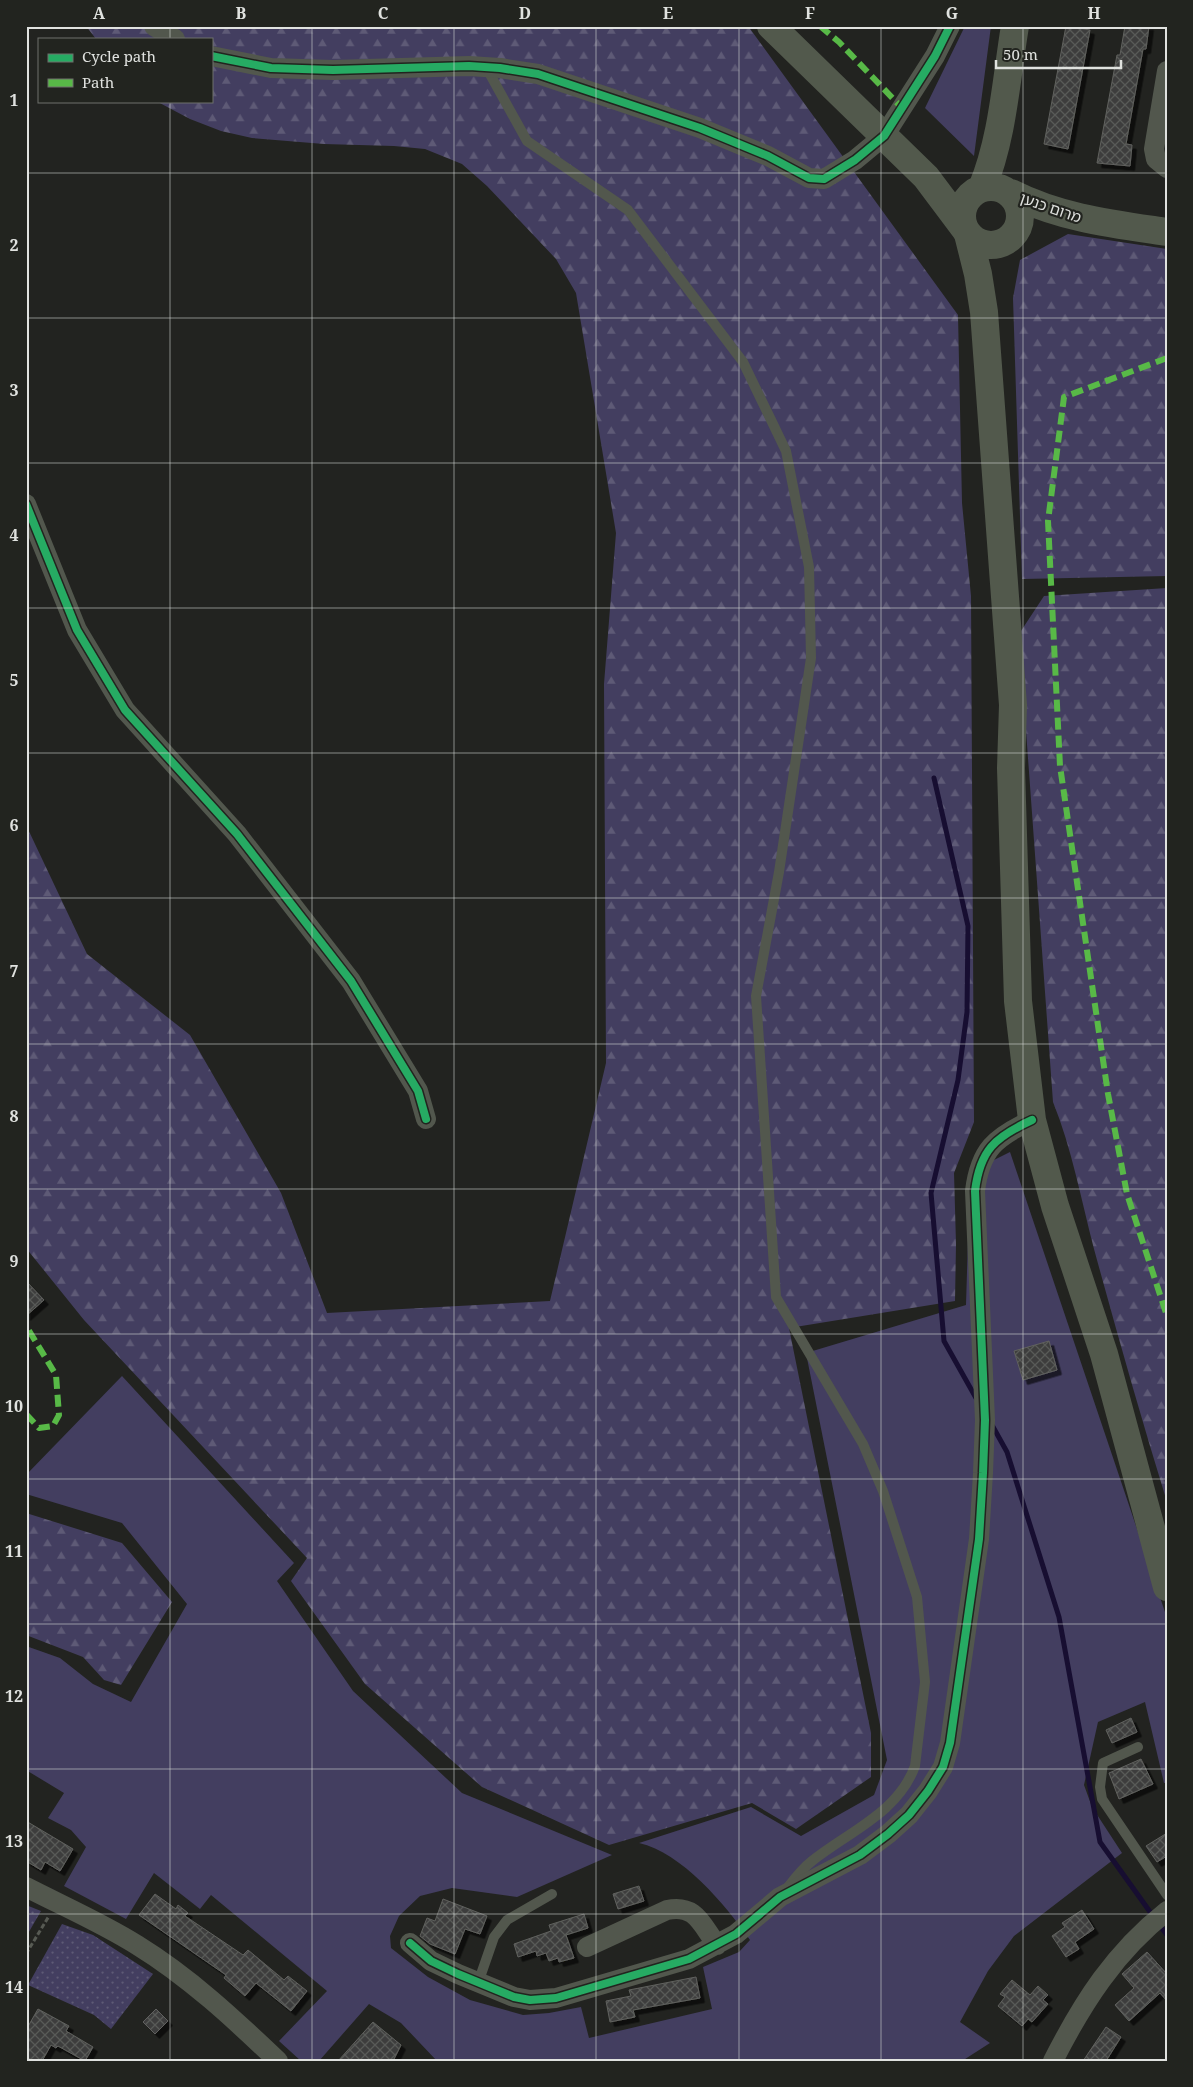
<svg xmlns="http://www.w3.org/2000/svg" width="1193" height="2087" font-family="'Noto Serif','Noto Sans Hebrew',serif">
	<defs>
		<pattern id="forest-firs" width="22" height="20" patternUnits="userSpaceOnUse" patternTransform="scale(1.25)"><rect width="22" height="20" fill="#433e60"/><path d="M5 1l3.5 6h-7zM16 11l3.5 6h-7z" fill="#5e5a76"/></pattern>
		<pattern id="park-dots" width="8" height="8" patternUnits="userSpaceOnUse" patternTransform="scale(1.25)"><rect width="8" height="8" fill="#433e60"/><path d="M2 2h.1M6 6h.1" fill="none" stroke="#5e5a76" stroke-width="1.8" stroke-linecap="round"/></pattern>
		<pattern id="building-cross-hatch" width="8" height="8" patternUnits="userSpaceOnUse" patternTransform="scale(1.25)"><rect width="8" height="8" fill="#3d3e3c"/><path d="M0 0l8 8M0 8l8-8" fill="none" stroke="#595a58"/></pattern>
		<filter id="shadow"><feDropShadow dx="4.5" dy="4.5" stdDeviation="0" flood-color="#0009"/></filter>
	</defs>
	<rect width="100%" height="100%" fill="#222320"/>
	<path fill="#433e60" d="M965 26H991L974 156 925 108Z
		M1010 1152 1167 1618V1783H1164L1145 1702 1098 1722 1084 1785 1092 1807 1122 1853 1014 1936 988 1971 960 2022 990 2043 962 2061H437L401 2023 369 2004 319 2061H301L279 2041 327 1991 211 1895 200 1909 154 1873 126 1919 64 1886 86 1847 71 1830 48 1818 64 1793 26 1770V1646L60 1658 93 1684 131 1702 187 1604 122 1523 26 1494V1475L122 1376 294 1563 277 1581 353 1691 462 1793 612 1855 517 1897 452 1888 420 1896 399 1916 390 1936 391 1948 428 1977 470 2000 523 2015 549 2013 581 2007 589 2038 712 2009 703 1967 739 1952 750 1940C725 1904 682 1853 639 1843L751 1807 801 1836 874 1795 887 1760 806 1353 966 1305 970 1172Z"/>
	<path fill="url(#forest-firs)" d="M86 26H748L958 315 962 503 971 596 974 1122 954 1173 956 1244 955 1301 789 1328 871 1733V1777L796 1829 752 1803 609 1845 482 1787 365 1684 291 1581 307 1558 84 1320 26 1248V825L87 954 190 1035 281 1193 327 1313 550 1301 606 1063 604 684 616 533 576 293 556 259 487 186 462 164 425 149 394 146 324 144 252 138 221 131 190 119 156 101H211V39H96Z
		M1068 234 1167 249V576L1022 579 1013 298 1020 260Z
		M1167 588V1502C1141 1418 1117 1333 1094 1249 1081 1199 1072 1149 1053 1102L1019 634 1044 596Z
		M26 1513 122 1543 172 1602 121 1685 104 1680 83 1657 26 1635Z"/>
	<path fill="url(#park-dots)" d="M26 1905 41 1911 26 1937Z
		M62 1924 93 1935 153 1974 111 2029 94 2015 28 1985Z"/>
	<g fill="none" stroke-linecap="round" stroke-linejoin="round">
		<path stroke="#170e31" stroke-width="5" d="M934 778 968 926 967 1012 958 1080 931 1193 944 1341 976 1398
			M992 1425 1007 1452 1059 1617 1100 1842 1153 1916
			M1158 1923 1167 1935"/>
	</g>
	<path fill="url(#building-cross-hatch)" stroke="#60615e" filter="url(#shadow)" d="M1066 26 1090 30 1068 149 1044 144Z
		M1125 26H1149L1146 49H1143L1126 144 1132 145 1130 166 1097 163 1117 55H1120Z
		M26 1281 44 1300 26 1316Z
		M1049 1341 1057 1370 1023 1380 1014 1351Z
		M1131 1718 1137 1732 1112 1743 1106 1730Z
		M1141 1759 1153 1784 1119 1799 1109 1773Z
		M26 1821 73 1849 60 1871 45 1862 41 1870 26 1861Z
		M1167 1833V1856L1157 1862 1146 1846Z
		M639 1886 644 1901 618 1909 613 1894Z
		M155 1894 176 1909 178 1905 188 1913 185 1916 243 1955 248 1950 284 1980 288 1976 307 1991 291 2011 256 1983 245 1996 224 1978 226 1975 139 1915Z
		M443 1899 487 1916 480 1934 465 1929 455 1954 430 1944 420 1936 427 1918 435 1921Z
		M1082 1910 1094 1929 1075 1942 1079 1949 1066 1957 1052 1936 1065 1927 1062 1923Z
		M584 1914 588 1928 566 1935 574 1958 559 1962 558 1958 549 1961 546 1953 537 1956 536 1951 518 1957 514 1944 551 1931 549 1925Z
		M1147 1952 1167 1974V2001L1160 1993 1129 2021 1115 2005 1134 1988 1122 1974Z
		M696 1977 700 1998 633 2010 635 2017 610 2022 606 2001 631 1996 629 1990Z
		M1012 1980 1030 1995 1038 1986 1048 1995 1043 2000 1048 2004 1032 2022 1028 2019 1022 2026 998 2006 1005 1997 1000 1994Z
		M38 2009 69 2026 66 2031 93 2047 85 2061 58 2046 56 2048 51 2045 42 2061H34L26 2057V2030Z
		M156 2009 168 2021 155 2034 143 2022Z
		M373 2022 401 2045 393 2061H338Z
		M1106 2027 1121 2037 1106 2061H1083Z"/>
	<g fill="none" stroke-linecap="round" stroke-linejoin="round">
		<path stroke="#575a53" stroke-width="3" stroke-dasharray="5 2.5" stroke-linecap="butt" d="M26 1954 49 1916"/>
		<path stroke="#52574d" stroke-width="10" d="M486 67 527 141 628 210 743 362 786 451 809 567 811 658 779 872 756 996 776 1297 863 1444 883 1491 917 1597 925 1682 915 1766C898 1813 848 1832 812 1861 803 1868 795 1878 788 1887
			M1138 1747 1103 1763 1100 1787 1102 1799 1167 1895
			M478 1983 494 1937 507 1920 552 1894"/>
		<path stroke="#52574d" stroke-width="20" d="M154 26 175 39
			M211 56 271 68 333 70 469 66 500 68 538 74 700 128 768 156 809 178 824 179 855 160 884 136 935 56 950 26
			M1167 71 1154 149 1156 159 1167 168
			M26 504 77 630 125 710 237 834 351 981 418 1091 426 1119
			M26 1887C63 1906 102 1923 137 1945 189 1977 234 2019 278 2061
			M410 1943 431 1961 458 1974 514 1997 530 2000 556 1998 689 1959 736 1934 780 1897 860 1855 888 1834 909 1815 928 1791 943 1767 950 1743 979 1539 983 1473 985 1420 975 1191C980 1150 995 1137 1032 1120
			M587 1947 667 1910C696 1904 701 1924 717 1945
			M1053 2061C1083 2002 1115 1952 1167 1911"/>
		<path stroke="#52594c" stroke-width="28" d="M771 26 926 177 965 229
			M962 216a29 29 0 1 1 58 0a29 29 0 1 1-58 0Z
			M982 188C1003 137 1006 80 1015 26
			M1011 193C1060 218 1113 224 1167 232
			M968 234 978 274 984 312 1013 705 1011 768 1018 1001 1032 1120 1055 1206 1104 1354 1167 1587"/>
		<path stroke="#58b947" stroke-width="6" stroke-dasharray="12 6" stroke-linecap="butt" d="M820 26 839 42 902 108
			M1167 358 1064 397 1048 521 1060 766 1108 1094 1127 1194 1167 1316
			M26 1414 39 1428 53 1426 59 1415 56 1375 28 1329"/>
		<g stroke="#22241f" stroke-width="11">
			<path id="cycleway" d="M211 56 271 68 333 70 469 66 500 68 538 74 700 128 768 156 809 178 824 179 855 160 884 136 935 56 950 26
				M26 504 77 630 125 710 237 834 351 981 418 1091 426 1119
				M410 1943 431 1961 458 1974 514 1997 530 2000 556 1998 689 1959 736 1934 780 1897 860 1855 888 1834 909 1815 928 1791 943 1767 950 1743 979 1539 983 1473 985 1420 975 1191C980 1150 995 1137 1032 1120"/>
		</g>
		<use href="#cycleway" stroke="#26ab63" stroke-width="8"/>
	</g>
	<path fill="none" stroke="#e0e2df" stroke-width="1" stroke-opacity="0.55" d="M170 26V39M312 26V2061M454 26V2061M596 26V2061M739 26V2061M881 26V2061M1023 26V2061M170 101V2061M26 173H1167M26 318H1167M26 463H1167M26 608H1167M26 753H1167M26 898H1167M26 1044H1167M26 1189H1167M26 1334H1167M26 1479H1167M26 1624H1167M26 1769H1167M26 1914H1167"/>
	<g text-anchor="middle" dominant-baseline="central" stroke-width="4.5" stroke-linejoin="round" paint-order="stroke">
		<g font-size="15" fill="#e0e2df" stroke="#22241f">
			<text transform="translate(1051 207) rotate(19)">מרום כנען</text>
		</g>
	</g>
	<rect width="1193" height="2087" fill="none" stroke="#22241f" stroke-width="55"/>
	<rect x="38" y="38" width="175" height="65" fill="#22241f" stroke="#6e706c"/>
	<rect x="48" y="54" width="25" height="8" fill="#26ab63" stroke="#6e706c"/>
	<text x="82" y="62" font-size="15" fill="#e0e2df">Cycle path</text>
	<rect x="48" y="79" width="25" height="8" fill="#58b947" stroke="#6e706c"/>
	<text x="82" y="88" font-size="15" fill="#e0e2df">Path</text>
	<path d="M996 60v8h125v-8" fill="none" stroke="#e0e2df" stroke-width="2.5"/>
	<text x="1003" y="60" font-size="15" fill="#e0e2df" stroke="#22241f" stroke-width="4" paint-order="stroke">50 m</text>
	<rect x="28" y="28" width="1138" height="2032" fill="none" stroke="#e0e2df" stroke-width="2"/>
	<g font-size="16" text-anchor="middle" font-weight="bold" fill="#e0e2df">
		<text x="99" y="19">A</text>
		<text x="241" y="19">B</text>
		<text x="383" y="19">C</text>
		<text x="525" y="19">D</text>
		<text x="668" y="19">E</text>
		<text x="810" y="19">F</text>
		<text x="952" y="19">G</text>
		<text x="1094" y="19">H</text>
		<text x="14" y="106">1</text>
		<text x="14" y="251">2</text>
		<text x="14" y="396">3</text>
		<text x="14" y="541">4</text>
		<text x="14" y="686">5</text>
		<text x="14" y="831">6</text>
		<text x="14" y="977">7</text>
		<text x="14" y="1122">8</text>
		<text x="14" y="1267">9</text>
		<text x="14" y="1412">10</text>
		<text x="14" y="1557">11</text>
		<text x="14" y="1702">12</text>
		<text x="14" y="1847">13</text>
		<text x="14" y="1993">14</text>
	</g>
</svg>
